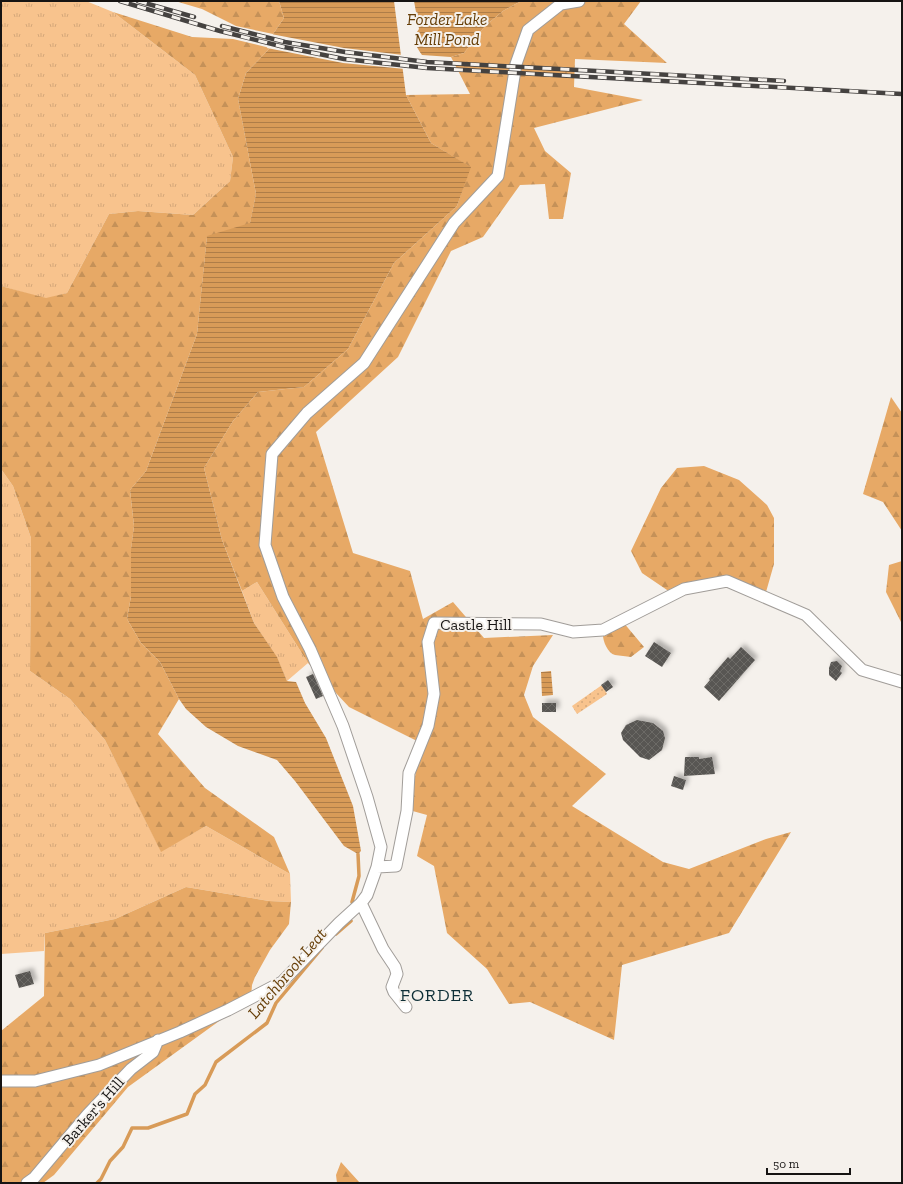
<svg xmlns="http://www.w3.org/2000/svg" width="903" height="1184" font-family="'Zilla Slab',serif">
	<defs>
		<pattern id="grass-tufts" width="24" height="20" patternUnits="userSpaceOnUse"><rect width="24" height="20" fill="#f8c38d"/><path d="M3 7l-1-3M5 7V3M7 7l1-3M15 17l-1-3M17 17v-4M19 17l1-3" fill="none" stroke="#d4a779"/></pattern>
		<pattern id="forest-firs" width="22" height="20" patternUnits="userSpaceOnUse"><rect width="22" height="20" fill="#e7a966"/><path d="M5 1l3.5 6h-7zM16 11l3.5 6h-7z" fill="#c59158"/></pattern>
		<pattern id="garden-dots" width="8" height="8" patternUnits="userSpaceOnUse"><rect width="8" height="8" fill="#f8c38d"/><path d="M2 2h.1M6 6h.1" fill="none" stroke="#d4a779" stroke-width="1.8" stroke-linecap="round"/></pattern>
		<pattern id="water-rules" width="6" height="5" patternUnits="userSpaceOnUse"><rect width="6" height="5" fill="#d89b58"/><path d="M0 2.5h6" fill="none" stroke="#ae7d48"/></pattern>
		<pattern id="building-cross-hatch" width="8" height="8" patternUnits="userSpaceOnUse"><rect width="8" height="8" fill="#595652"/><path d="M0 0l8 8M0 8l8-8" fill="none" stroke="#6c6a66"/></pattern>
		<filter id="shadow"><feDropShadow dx="3.5" dy="-3.5" stdDeviation="2" flood-color="#0004"/></filter>
	</defs>
	<rect width="100%" height="100%" fill="#f5f1ec"/>
	<path fill="url(#grass-tufts)" d="M1 1H86L113 12 195 75 233 157 230 181 193 215 138 211 109 214 67 293 46 299 1 286Z
		M1 469 13 486 31 538 30 671 70 699 105 740 161 851 206 826 290 874 291 902 269 901 186 887 115 919 45 933 44 951 1 954Z
		M257 582 308 663 287 681 277 658 254 623 242 591Z"/>
	<path fill="url(#forest-firs)" d="M175 1H279L284 18 273 34 236 26 202 9Z
		M521 1H641L624 24 667 63 575 59 574 87 643 100 534 128 545 151 571 173 563 219H549L545 184 520 185 483 237 451 251 398 357 316 432 353 553 410 571 423 619 453 602 484 638 553 635 533 666 524 695 533 717 606 774 572 806 663 862 689 869 766 839 791 832 729 933 622 965 614 1040 530 1002 509 1004 487 969 447 933 434 866 417 856 427 815 409 810 421 743 349 707 308 663 257 582 242 591 222 540 204 468 233 421 258 392 304 387 348 349 394 263 457 206 470 167 431 143 406 95 470 94 451 57 464 53 485 26 503 11Z
		M113 12 192 37 233 39 270 48 246 73 238 99 256 194 250 224 207 237 197 334 146 471 130 490 134 526 131 550V596L127 619 141 643 160 662 179 699 158 734 205 788 274 837 290 874 206 826 161 852 105 740 70 699 30 671 31 538 13 486 1 469V286L46 298 67 293 109 214 138 211 193 215 230 181 233 157 195 75Z
		M891 397 902 413V531L883 502 863 494Z
		M704 466 739 480 767 505 774 518V564L764 599 727 584 670 592 642 573 631 551 661 488 677 468Z
		M902 561V624L886 592 889 565Z
		M623 622 644 647 631 657C626 656 620 656 615 655 607 653 602 639 603 632Z
		M186 887 269 901 291 902 289 924 270 950 255 977 252 985 251 998 128 1087 54 1175 43 1183H1V1031L44 996 45 933 115 919Z
		M341 1162 360 1183H337L336 1175Z"/>
	<path fill="url(#garden-dots)" d="M602 685 607 694 577 714 572 706Z"/>
	<path fill="url(#water-rules)" d="M279 1H394L406 95 431 143 471 167 457 206 394 263 348 349 304 387 258 392 233 421 204 468 222 540 254 623 277 657 287 681 296 682 305 703 326 738 353 806 361 851 358 854 344 846 295 781 277 760 238 746 206 727 186 709 179 699 160 662 141 643 127 619 131 596V549L134 526 130 490 146 471 197 334 207 236 250 223 256 194 238 99 246 73 270 48 273 34 284 18Z
		M414 1H521L503 11 485 26 464 53 451 57 422 55C416 46 411 39 419 29Z
		M551 671 553 695 542 696 541 672Z"/>
	<path fill="#f5f1ec" d="M271 34 344 48 403 55 405 69 343 63 267 48Z"/>
	<g fill="none" stroke-linecap="round" stroke-linejoin="round">
		<path stroke="#d89b58" stroke-width="3.5" d="M352 902 359 876 358 854
			M336 934 351 921
			M97 1183 101 1179 110 1161 123 1147 132 1128H148L187 1114 195 1094 205 1085 216 1062 267 1023 276 1003 322 948"/>
	</g>
	<path fill="url(#building-cross-hatch)" filter="url(#shadow)" d="M654 642 671 653 662 667 645 656Z
		M741 647 755 660 719 701 704 687 710 680 709 679 728 657 730 659Z
		M837 661 842 666 840 671 842 673 836 681 829 675V668L831 662Z
		M313 674 323 696 316 699 306 677Z
		M608 680 613 687 606 692 601 685Z
		M542 703H556V712H542Z
		M637 720 653 723 663 731 665 738 662 750 649 760 640 757 623 740 621 733 626 725Z
		M685 757H699V759L712 757 715 774 684 776Z
		M674 776 686 780 683 790 671 786Z
		M30 971 34 984 19 988 15 975Z"/>
	<g fill="none" stroke-linecap="round" stroke-linejoin="round">
		<g stroke="#a19d99" stroke-width="13">
			<path id="minor" d="M377 867 396 866 407 811 409 773 428 726 434 694 428 642 434 623 541 624 573 632 603 630 684 589 727 581 806 615 862 670 902 682
				M361 903 383 949 395 967 397 974 392 987 394 992 406 1007
				M1 1081H35L99 1065 180 1032 228 1010 282 982 339 923 361 903 367 895 377 867 381 847 367 797 343 726 310 649 283 597 265 545 272 454 307 413 364 363 454 223 498 176 516 64 528 30 561 4 579 1
				M27 1183 34 1178 88 1114 131 1069 153 1052 158 1040"/>
		</g>
		<use href="#minor" stroke="#fff" stroke-width="11"/>
		<g stroke="#454240" stroke-width="4.5">
			<path id="rail" d="M120 1 220 31 284 47 344 59 427 68 902 94
				M138 1 194 17
				M222 26 285 42 345 52 427 62 784 81"/>
		</g>
		<use href="#rail" stroke="#f5f1ec" stroke-width="3" stroke-dasharray="9" stroke-linecap="butt"/>
	</g>
	<g text-anchor="middle" dominant-baseline="central" stroke-width="4" stroke-linejoin="round" paint-order="stroke">
		<g font-size="16" fill="#161413" stroke="#f5f1ec">
			<text x="476" y="624">Castle Hill</text>
			<text transform="translate(93 1111) rotate(-49)">Barker's Hill</text>
		</g>
		<g font-size="17" font-style="italic" fill="#663e07" stroke="#f5f1ec">
			<text x="447" y="19">Forder Lake<tspan x="447" dy="20">Mill Pond</tspan></text>
			<text transform="translate(287 973) rotate(-50)">Latchbrook Leat</text>
		</g>
		<g font-size="18" letter-spacing="1" fill="#0e2f37" stroke="#f5f1ec">
			<text x="437" y="995">FORDER</text>
		</g>
	</g>
	<rect width="903" height="1184" fill="none" stroke="#161413" stroke-width="4"/>
	<path d="M767 1168v6h83v-6" fill="none" stroke="#161413" stroke-width="2"/>
	<text x="773" y="1168" font-size="12" fill="#161413" stroke="#f5f1ec" stroke-width="3" paint-order="stroke">50 m</text>
</svg>
